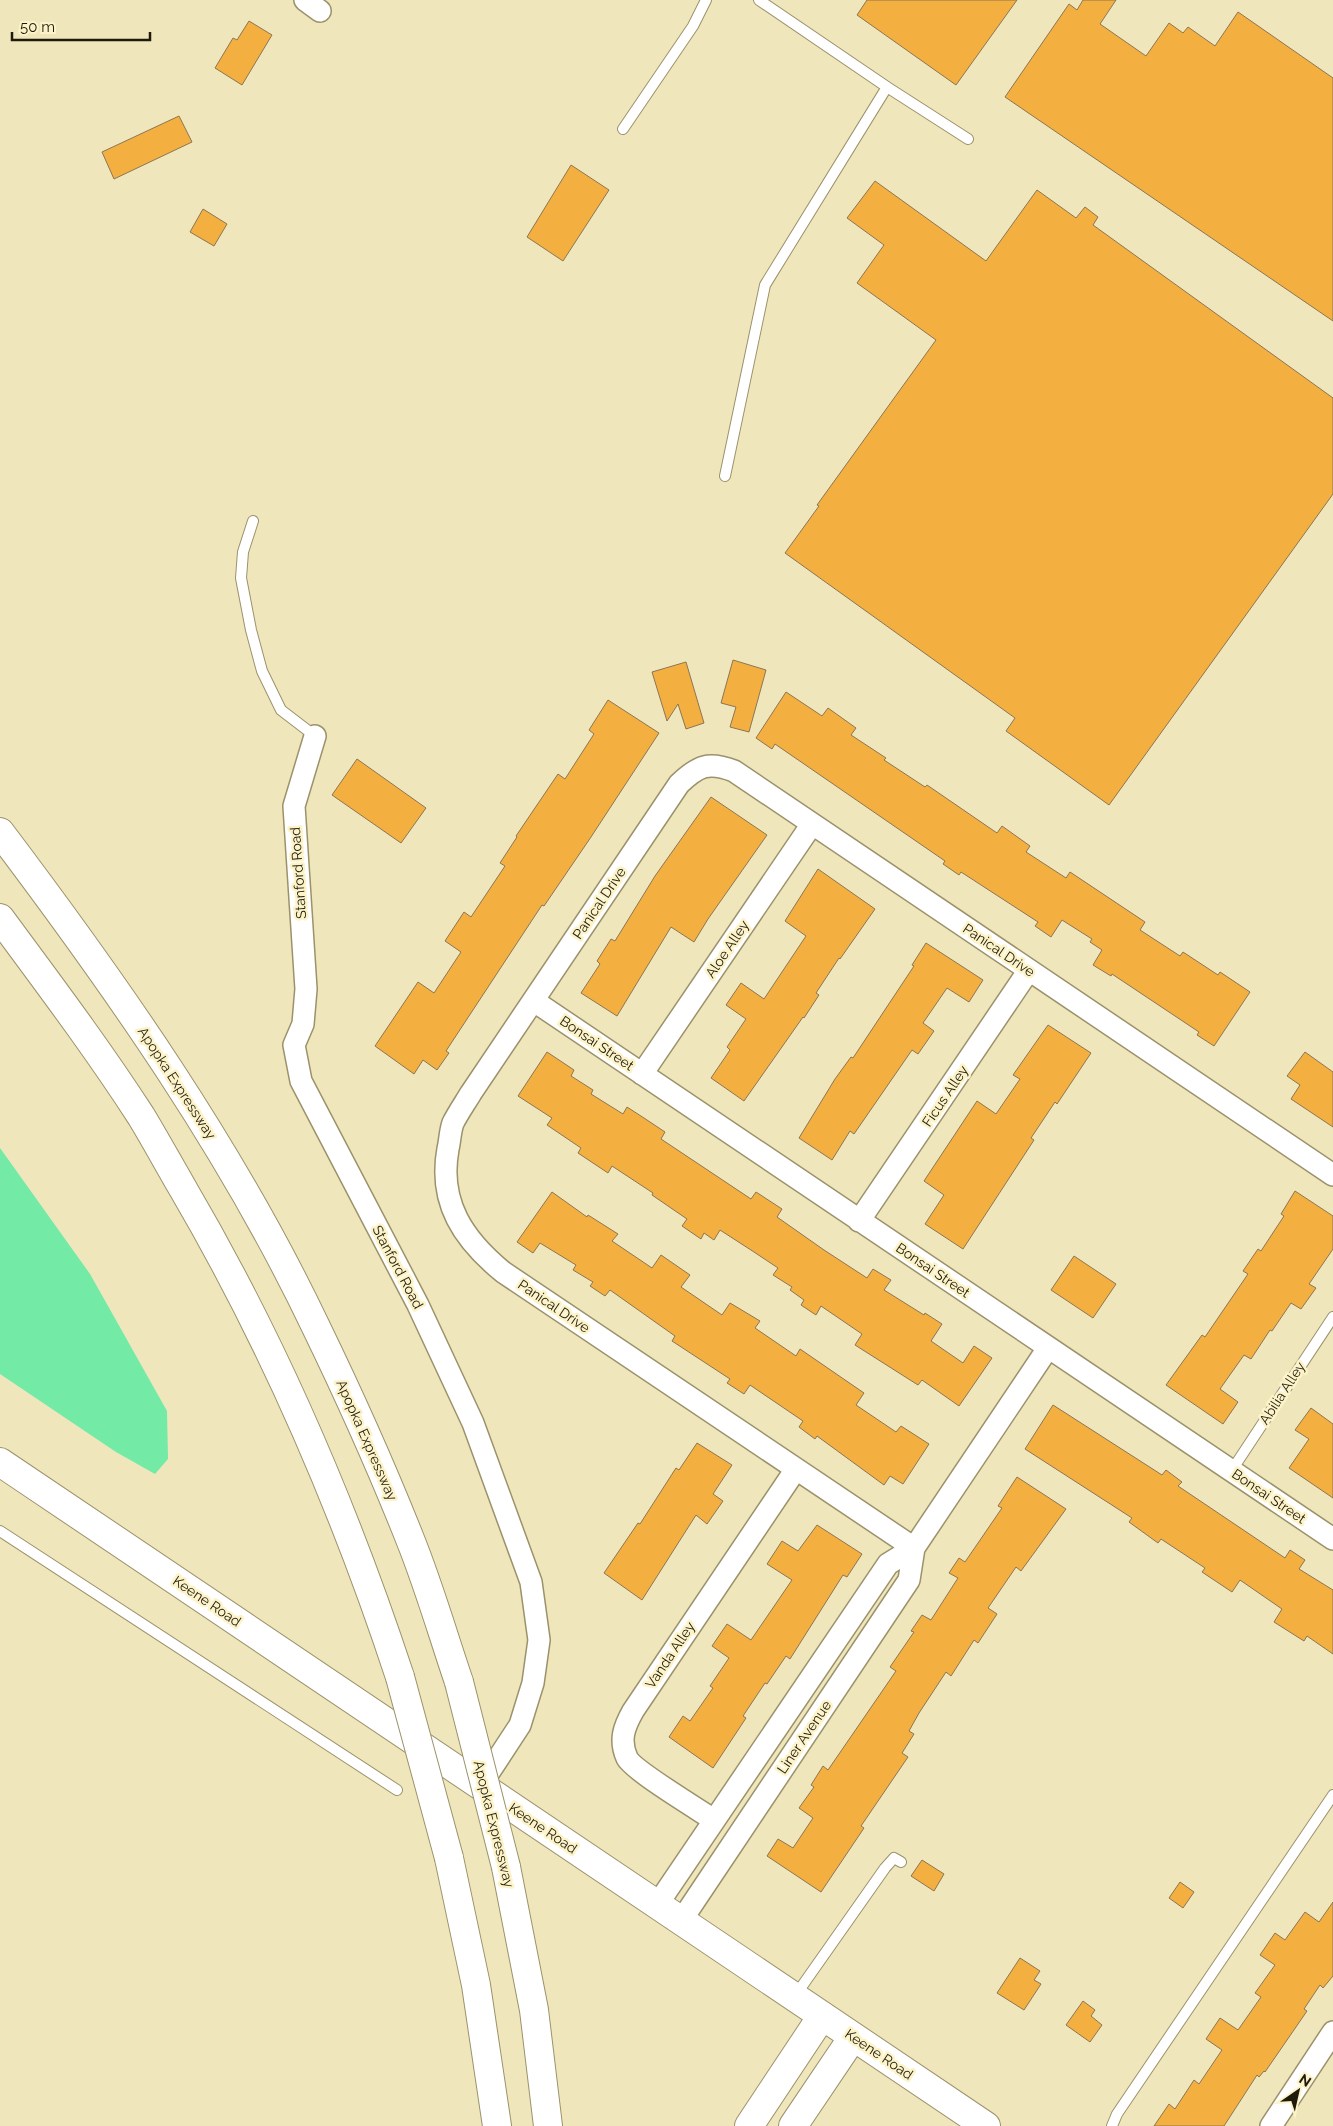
<svg xmlns="http://www.w3.org/2000/svg" width="1333" height="2126" font-family="Raleway,sans-serif">
	<rect width="100%" height="100%" fill="#f0e6bc"/>
	<path fill="#73eaa5" d="M0 1148 90 1274 167 1411 168 1459 155 1474 116 1452 0 1374Z"/>
	<path fill="#f3b040" stroke="#8c7554" d="M867 0H1017L956 85 857 15Z
		M1083 0H1116L1100 24 1146 56 1169 23 1183 33 1188 27 1215 46 1238 12 1333 78V321L1005 97 1069 4 1077 10Z
		M249 21 272 35 242 85 215 68 233 38 237 40Z
		M179 116 192 142 114 179 102 152Z
		M571 165 609 190 563 261 527 237Z
		M875 181 986 261 1037 190 1076 218 1085 207 1098 217 1093 225 1333 398V494L1109 805 1006 731 1015 718 785 553 819 506 817 505 936 340 857 283 884 245 847 218Z
		M203 209 227 224 214 246 190 232Z
		M733 660 766 670 749 732 730 727 736 707 721 703Z
		M686 662 704 723 686 729 678 704 667 721 652 672Z
		M786 692 822 716 828 708 856 728 851 735 886 758 884 760 925 787 927 785 997 833 1002 826 1030 846 1026 852 1066 878 1070 872 1145 922 1140 930 1180 956 1183 952 1218 975 1220 972 1250 992 1214 1046 1197 1035 1199 1032 1112 974 1111 976 1093 965 1102 950 1090 942 1092 939 1062 920 1051 937 1035 926 1038 922 961 872 959 875 943 864 945 861 775 744 772 749 756 738Z
		M608 700 659 733 591 837 544 906 542 905 446 1051 449 1053 437 1070 423 1060 414 1074 375 1046 418 982 434 993 461 952 445 941 464 912 471 917 505 866 500 863 517 837 516 836 558 774 565 779 594 734 589 730Z
		M357 759 426 808 401 843 332 795Z
		M711 797 767 835 708 919 694 942 671 927 617 1016 581 993 600 964 597 961 611 939 615 941 655 876Z
		M818 869 875 909 840 959 839 958 816 993 819 995 804 1018 803 1017 744 1101 711 1078 730 1050 727 1047 746 1019 726 1005 741 983 764 999 806 936 785 921Z
		M926 943 983 980 969 1002 947 988 923 1023 934 1031 918 1054 912 1050 854 1134 850 1131 832 1160 799 1138 835 1079 851 1057 853 1058 914 966 912 965Z
		M1048 1025 1091 1053 1057 1104 1055 1102 1031 1138 1034 1140 963 1249 925 1224 944 1195 924 1181 977 1101 996 1114 1020 1079 1013 1075Z
		M547 1052 574 1070 571 1076 593 1090 591 1094 623 1114 627 1107 644 1118 665 1132 661 1139 751 1199 756 1192 782 1209 777 1217 824 1250 867 1278 873 1269 891 1280 884 1290 924 1315 925 1313 942 1324 931 1341 963 1363 974 1346 992 1358 959 1406 922 1380 918 1385 855 1345 862 1334 821 1306 816 1315 801 1305 804 1300 790 1290 792 1287 773 1275 778 1268 754 1252 720 1230 714 1240 704 1233 701 1239 682 1226 687 1219 652 1195 653 1193 612 1166 608 1173 578 1153 581 1148 547 1125 552 1118 518 1096Z
		M1305 1052 1333 1072V1127L1291 1099 1300 1085 1287 1076Z
		M1295 1191 1333 1216V1249L1309 1284 1316 1288 1301 1309 1291 1303 1272 1331 1270 1330 1251 1359 1244 1355 1220 1389 1238 1402 1223 1424 1166 1385 1202 1335 1205 1337 1248 1274 1243 1271 1258 1249 1261 1251 1284 1216 1281 1214Z
		M552 1192 587 1217 588 1215 618 1234 612 1241 652 1268 661 1255 690 1275 681 1287 722 1315 730 1303 760 1321 755 1328 796 1356 800 1349 864 1393 856 1405 896 1432 901 1426 929 1444 903 1484 890 1476 884 1485 817 1436 815 1439 799 1427 803 1421 750 1385 744 1394 727 1383 730 1379 672 1341 675 1336 610 1290 605 1296 590 1286 593 1282 573 1270 576 1265 540 1243 533 1253 517 1242Z
		M1074 1256 1116 1284 1093 1318 1051 1290Z
		M1053 1405 1162 1475 1166 1470 1182 1482 1178 1486 1285 1558 1290 1550 1305 1560 1299 1569 1333 1590V1654L1307 1636 1304 1641 1274 1622 1282 1609 1240 1580 1232 1592 1202 1572 1205 1568 1161 1539 1158 1543 1129 1522 1132 1518 1025 1449Z
		M1311 1408 1333 1424V1498L1289 1468 1309 1439 1295 1430Z
		M697 1443 732 1465 713 1494 723 1501 707 1524 696 1515 642 1600 604 1573 638 1523 640 1524 676 1468 679 1470Z
		M1017 1477 1066 1509 1021 1571 1016 1567 988 1608 997 1614 978 1643 974 1640 951 1676 946 1672 919 1713 909 1731 914 1734 902 1753 908 1757 861 1826 864 1828 821 1892 767 1856 778 1839 793 1848 813 1818 799 1808 814 1787 811 1785 823 1766 828 1770 896 1671 890 1667 914 1632 911 1631 922 1615 931 1620 958 1578 949 1573 959 1558 965 1562 1002 1508 998 1506Z
		M817 1525 862 1554 847 1577 843 1575 790 1659 786 1656 767 1684 765 1683 743 1716 746 1718 713 1768 669 1737 683 1716 690 1721 713 1688 710 1686 729 1658 712 1646 727 1624 751 1640 792 1580 767 1564 782 1541 798 1551Z
		M922 1860 944 1874 934 1891 911 1876Z
		M1180 1882 1194 1892 1183 1908 1169 1898Z
		M1333 1902V1976L1323 1988 1320 1985 1304 2009 1307 2011 1265 2072 1264 2071 1259 2077 1257 2075 1224 2126H1154L1169 2104 1175 2109 1194 2080 1199 2084 1222 2050 1206 2039 1220 2018 1238 2030 1261 1997 1255 1993 1275 1965 1260 1955 1275 1933 1285 1940 1305 1912 1319 1922Z
		M1020 1958 1040 1971 1034 1980 1041 1984 1024 2010 997 1993Z
		M1083 2001 1095 2010 1091 2016 1102 2025 1090 2042 1066 2025Z"/>
	<g fill="none" stroke-linecap="round" stroke-linejoin="round">
		<g stroke="#9b926b" stroke-width="12">
			<path id="lane" d="M759 0 887 87 968 139
				M623 129 693 26 706 0
				M725 476 765 285 887 87
				M253 521 243 552 241 578 251 630 262 671 281 710 315 736
				M1232 1470 1333 1317
				M0 1531 397 1790
				M795 1996 885 1868 894 1858 901 1862
				M1112 2126 1117 2114 1333 1795"/>
		</g>
		<g stroke="#9b926b" stroke-width="24">
			<path id="street" d="M305 0 320 11
				M315 736 294 806 306 989 303 1024 294 1045 301 1081 418 1305 473 1423 531 1582 539 1640 533 1683 520 1725 480 1786
				M534 1001 1333 1539
				M642 1074 812 824
				M859 1221 1029 970
				M914 1548 503 1272C464 1240 438 1203 448 1149 450 1141 450 1131 453 1123 458 1113 465 1103 471 1093L679 784C698 766 708 761 734 771L1333 1175
				M714 1820C699 1810 633 1770 627 1758 619 1740 624 1727 633 1711L796 1469
				M657 1905 888 1564 914 1548 1048 1348
				M681 1921 909 1580 914 1548
				M1271 2126 1333 2032"/>
		</g>
		<g stroke="#9b926b" stroke-width="30">
			<path id="secondary" d="M0 1462 986 2126"/>
		</g>
		<g stroke="#9b926b" stroke-width="30">
			<path id="highway" d="M0 832C117 987 231 1149 315 1325 349 1395 381 1466 410 1539 429 1586 443 1635 459 1682
				M0 918C48 983 97 1048 141 1116 155 1139 168 1163 182 1187 273 1342 344 1507 400 1677
				M449 1858 476 1985 497 2126
				M506 1867 534 2010 548 2126
				M749 2126 822 2016
				M793 2126 853 2037"/>
		</g>
		<use href="#lane" stroke="#fff" stroke-width="10"/>
		<use href="#street" stroke="#fff" stroke-width="21"/>
		<use href="#secondary" stroke="#fff" stroke-width="28"/>
		<use href="#highway" stroke="#fff" stroke-width="28"/>
		<g stroke="#9b926b" stroke-width="30" stroke-linecap="butt">
			<path id="highway-bridge" d="M400 1677 449 1858
				M459 1682 506 1867"/>
		</g>
		<use href="#highway-bridge" stroke="#fff" stroke-width="28"/>
	</g>
	<g text-anchor="middle" dominant-baseline="central" stroke-width="5" stroke-linejoin="round" paint-order="stroke">
		<g font-size="14" fill="#1f1b0c" stroke="#fdf3c9">
			<text transform="translate(298 873) rotate(-94)">Stanford Road</text>
			<text transform="translate(599 903) rotate(-56)">Panical Drive</text>
			<text transform="translate(727 949) rotate(-56)">Aloe Alley</text>
			<text transform="translate(999 950) rotate(34)">Panical Drive</text>
			<text transform="translate(597 1043) rotate(34)">Bonsai Street</text>
			<text transform="translate(177 1083) rotate(57)">Apopka Expressway</text>
			<text transform="translate(945 1096) rotate(-56)">Ficus Alley</text>
			<text transform="translate(398 1267) rotate(62)">Stanford Road</text>
			<text transform="translate(933 1270) rotate(34)">Bonsai Street</text>
			<text transform="translate(554 1306) rotate(34)">Panical Drive</text>
			<text transform="translate(1282 1393) rotate(-57)">Abilia Alley</text>
			<text transform="translate(367 1440) rotate(66)">Apopka Expressway</text>
			<text transform="translate(1269 1496) rotate(34)">Bonsai Street</text>
			<text transform="translate(207 1601) rotate(34)">Keene Road</text>
			<text transform="translate(670 1655) rotate(-56)">Vanda Alley</text>
			<text transform="translate(804 1737) rotate(-56)">Liner Avenue</text>
			<text transform="translate(494 1824) rotate(76)">Apopka Expressway</text>
			<text transform="translate(543 1828) rotate(34)">Keene Road</text>
			<text transform="translate(879 2054) rotate(34)">Keene Road</text>
		</g>
	</g>
	<g transform="translate(1298 2091) rotate(34)" stroke="#fdf3c9" stroke-width="4" paint-order="stroke">
	<path d="M0-4L9 19L0 12L-9 19Z" fill="#1f1b0c"/>
	<text y="-8" font-size="14" font-weight="bold" text-anchor="middle" fill="#1f1b0c">N</text>
	</g>
	<path d="M12 32v8h138v-8" fill="none" stroke="#1f1b0c" stroke-width="2.5"/>
	<text x="20" y="32" font-size="15" fill="#1f1b0c" stroke="#fdf3c9" stroke-width="4" paint-order="stroke">50 m</text>
</svg>
